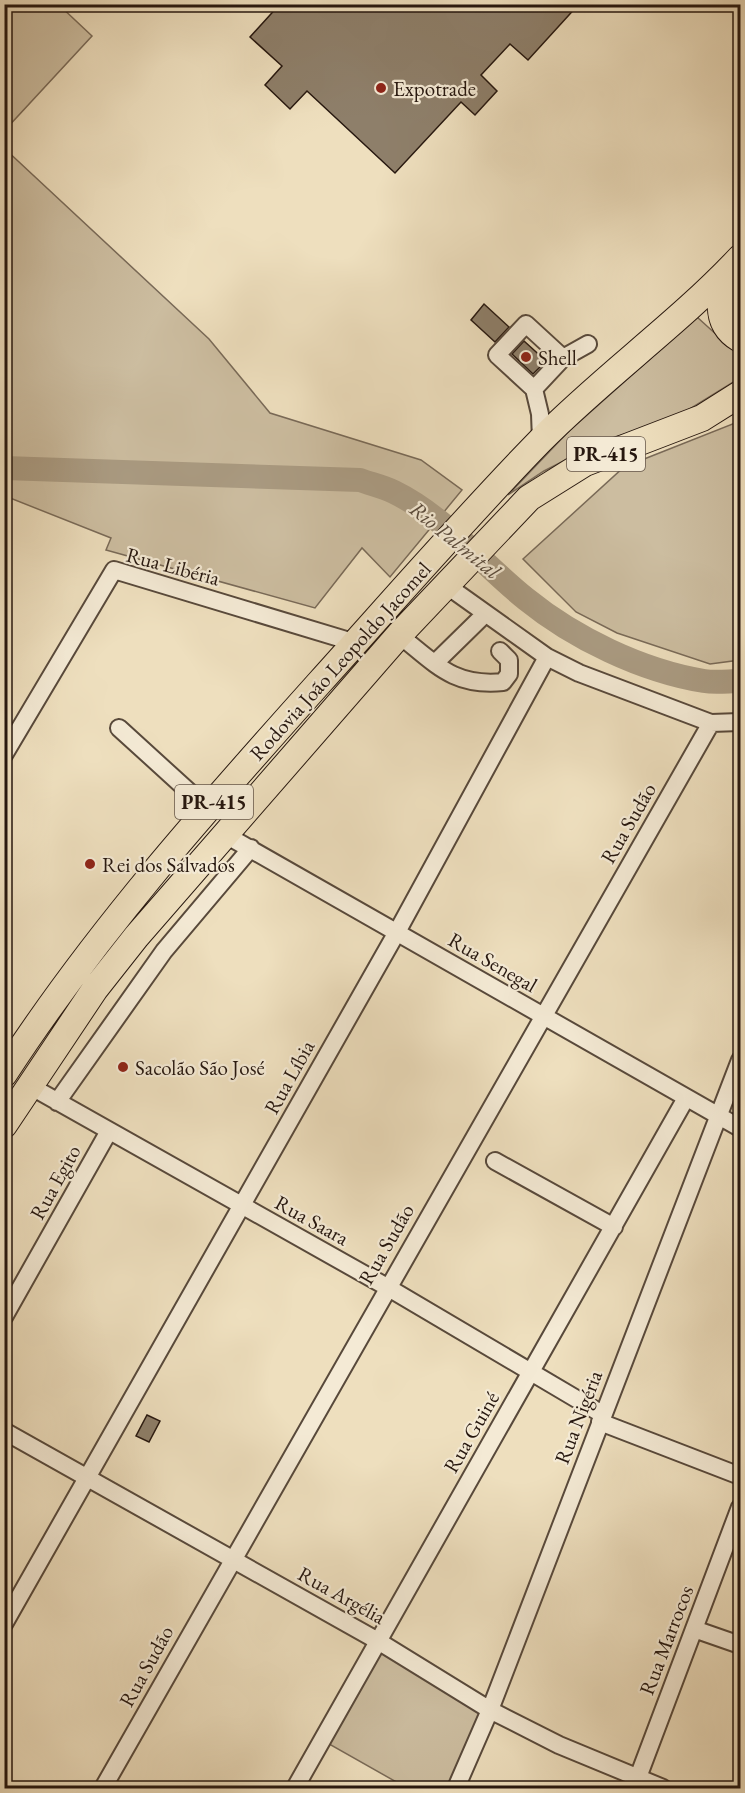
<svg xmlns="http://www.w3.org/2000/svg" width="745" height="1793" font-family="'EB Garamond',serif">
	<rect width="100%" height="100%" fill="#eedfbe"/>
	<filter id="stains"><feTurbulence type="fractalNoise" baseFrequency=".00333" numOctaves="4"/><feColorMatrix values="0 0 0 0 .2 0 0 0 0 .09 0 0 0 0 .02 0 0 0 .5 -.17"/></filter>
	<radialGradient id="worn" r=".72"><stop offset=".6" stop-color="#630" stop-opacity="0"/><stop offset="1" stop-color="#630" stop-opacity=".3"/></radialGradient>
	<path fill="#ccbda0" stroke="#796a58" stroke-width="1.5" d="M5 4 59 5 92 36 5 130Z
		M4 148 209 339 270 413 421 460 462 490 390 577 362 548 315 608 106 550 111 538 5 496Z
		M697 317 740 356V378L672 420 605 440 544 471 508 495 568 432Z
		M740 421V660L710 664 617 633 576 612 523 559 624 467Z
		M378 1641 490 1710 456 1788H407L322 1740Z"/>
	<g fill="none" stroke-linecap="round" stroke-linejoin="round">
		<path stroke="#aa9b82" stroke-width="24" d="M4 468 360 480C371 484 384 487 394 492 445 517 482 564 526 599 574 638 642 671 704 681 716 683 729 681 740 681"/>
	</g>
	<path fill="#8e7f6a" stroke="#26170f" stroke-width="1.5" d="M280 4H579L528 60 510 44 481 75 497 91 475 115 461 102 395 173 307 91 290 109 265 85 282 66 250 37Z
		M484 304 509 327 495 342 471 320Z
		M524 341 546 361 533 374 512 354Z
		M147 1415 160 1421 149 1442 136 1436Z"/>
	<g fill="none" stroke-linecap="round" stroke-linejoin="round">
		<g stroke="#58493b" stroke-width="20">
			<path id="minor" d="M534 389 497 355 526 324 563 358
				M541 440 540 414 534 389 563 358 588 344
				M446 585 547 657 579 673 711 723 740 722
				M399 635C436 664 453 687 503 682L509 674V660L500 651
				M435 663 485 614
				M119 728 208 809
				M4 755 114 570 356 643
				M224 834 740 1128
				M30 1086 387 1287 602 1414
				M57 1102 164 951 251 848
				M495 1161 614 1227
				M4 1317 109 1131
				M600 1422 740 1476
				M4 1431 378 1641 490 1710 559 1745 663 1788
				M4 1624 397 932 547 657
				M694 1629 740 1645
				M103 1788 711 723
				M295 1788 686 1098
				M456 1788 490 1710 740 1060
				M634 1788 740 1507"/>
		</g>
		<g stroke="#26170f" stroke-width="28">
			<path id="highway" d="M730 269C719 295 713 323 740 339
				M4 1074C96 932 208 807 320 682 393 601 464 519 540 441 604 376 678 324 740 258
				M4 1125 95 989 136 937 399 635 529 498 585 463 702 418 740 394"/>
		</g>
		<use href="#minor" stroke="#f4ead5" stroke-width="16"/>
		<use href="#highway" stroke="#eedfbe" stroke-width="26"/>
	</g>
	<g fill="#8f2418" stroke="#f4ead5" stroke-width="2">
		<circle cx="381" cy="88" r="6"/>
		<circle cx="526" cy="357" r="6"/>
		<circle cx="90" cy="864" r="6"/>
		<circle cx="123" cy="1067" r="6"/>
	</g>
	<g text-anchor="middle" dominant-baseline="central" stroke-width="4.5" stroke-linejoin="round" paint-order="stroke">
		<g fill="#f4ead5" stroke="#64564a" stroke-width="1.5">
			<rect x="567" y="437" width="78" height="34" rx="4.5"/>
			<rect x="175" y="785" width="78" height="34" rx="4.5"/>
		</g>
		<g font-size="20" font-weight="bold" fill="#26170f">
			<text x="606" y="454">PR-415</text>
			<text x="214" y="802">PR-415</text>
		</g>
		<g font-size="21" fill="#26170f" stroke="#f4ead5" text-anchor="start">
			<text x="393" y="88">Expotrade</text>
			<text x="538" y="357">Shell</text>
			<text x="102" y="864">Rei dos Salvados</text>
			<text x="135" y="1067">Sacolão São José</text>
		</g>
		<g font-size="21" fill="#26170f" stroke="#f4ead5">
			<text transform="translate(173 566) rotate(15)">Rua Libéria</text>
			<text transform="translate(340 661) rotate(-48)">Rodovia João Leopoldo Jacomel</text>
			<text transform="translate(628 823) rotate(-60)">Rua Sudão</text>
			<text transform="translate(493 962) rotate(30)">Rua Senegal</text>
			<text transform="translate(289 1077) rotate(-61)">Rua Líbia</text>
			<text transform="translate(55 1182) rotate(-61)">Rua Egito</text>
			<text transform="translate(312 1220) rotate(29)">Rua Saara</text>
			<text transform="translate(386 1244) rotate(-60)">Rua Sudão</text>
			<text transform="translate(578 1417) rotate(-69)">Rua Nigéria</text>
			<text transform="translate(471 1432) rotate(-60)">Rua Guiné</text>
			<text transform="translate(342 1595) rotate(29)">Rua Argélia</text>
			<text transform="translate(666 1640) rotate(-69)">Rua Marrocos</text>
			<text transform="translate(146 1666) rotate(-61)">Rua Sudão</text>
		</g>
		<g font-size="22" font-style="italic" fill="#5b4c3d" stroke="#f4ead5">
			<text transform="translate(455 540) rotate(39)">Rio Palmital</text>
		</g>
	</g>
	<rect width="745" height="1793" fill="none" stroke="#eedfbe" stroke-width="24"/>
	<rect x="6" y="6" width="733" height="1781" fill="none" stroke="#26170f" stroke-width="3"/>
	<rect x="12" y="12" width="721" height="1769" fill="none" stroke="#26170f" stroke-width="1.5"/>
	<rect width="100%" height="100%" filter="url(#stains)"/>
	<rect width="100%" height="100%" fill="url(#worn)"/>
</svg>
